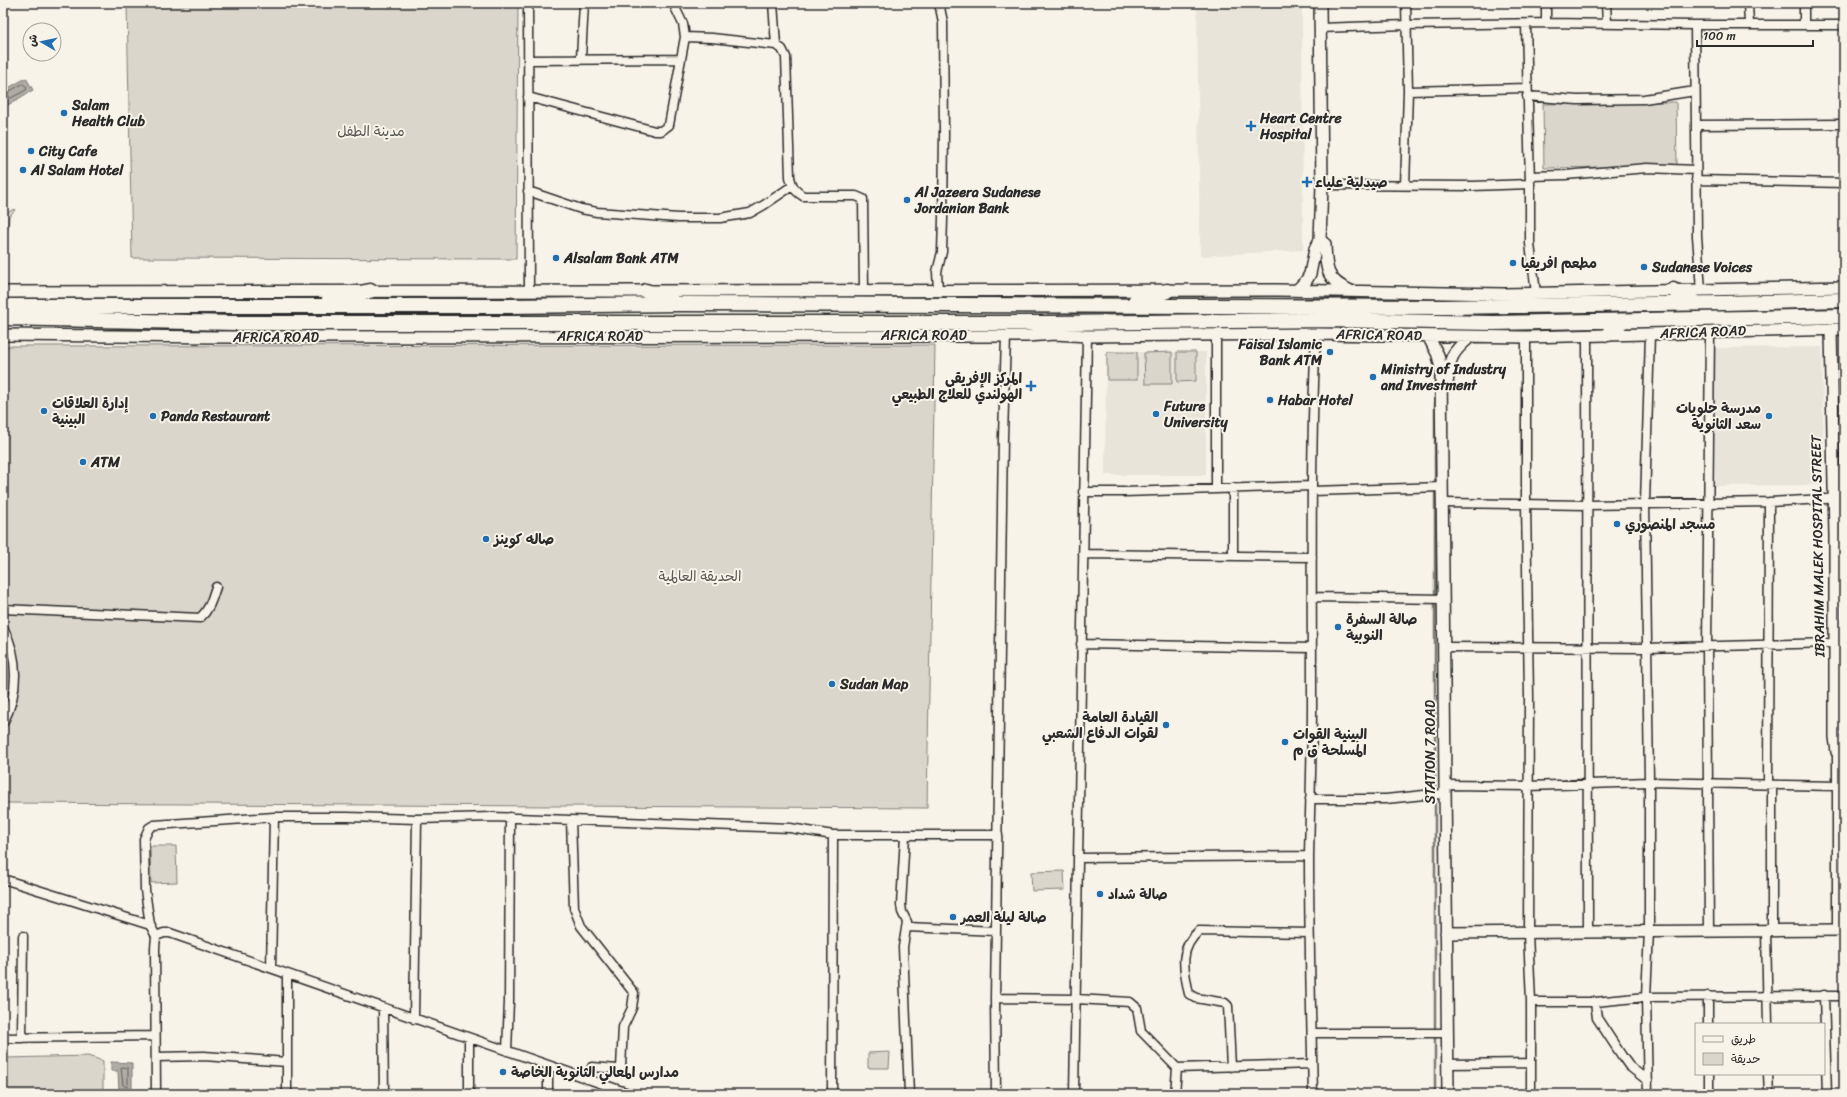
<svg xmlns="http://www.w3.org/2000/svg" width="1847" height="1097" font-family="Sriracha,'Playpen Sans Arabic',sans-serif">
	<rect width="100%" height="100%" fill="#f7f3e8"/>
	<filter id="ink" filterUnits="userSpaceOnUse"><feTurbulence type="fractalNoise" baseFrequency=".025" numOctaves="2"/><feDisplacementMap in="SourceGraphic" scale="8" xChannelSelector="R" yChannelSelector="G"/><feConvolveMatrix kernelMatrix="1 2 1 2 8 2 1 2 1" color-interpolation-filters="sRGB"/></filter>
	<g filter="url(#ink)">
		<path fill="#e8e4da" d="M1197 3H1302L1303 250 1200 256Z
			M1822 347 1824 485 1715 486V348Z
			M1106 352H1206V475H1105Z"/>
		<path fill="#dad6cc" stroke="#82807c" d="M127 3H518L516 259 132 258Z
			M1676 102 1677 166 1544 168 1543 104Z
			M14 209 15 210 9 217 8 228 3 233V215Z
			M935 345 927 808 3 803V346Z
			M1107 352H1137V380H1107Z
			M1172 352V384H1145L1144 353Z
			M1177 352H1196V381L1177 382Z
			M150 846H176L177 882 151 883Z
			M1064 871 1065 890 1032 891 1031 872Z
			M890 1052 889 1068H868V1053Z
			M88 1056 103 1061V1094H5V1058Z"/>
		<path fill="#afaca4" stroke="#7a7874" d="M26 78 33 90 8 105 3 97V91Z
			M111 1062 132 1063V1091H119L118 1071H111Z"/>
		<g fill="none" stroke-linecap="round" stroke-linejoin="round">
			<path stroke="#605f5b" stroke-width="1" d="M23 84 27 87 26 90 11 98 7 96V93Z
				M123 1067 128 1068V1085L127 1087 123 1085 121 1068Z"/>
			<path stroke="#7a7874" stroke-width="2.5" d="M1435 363V1094"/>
			<g stroke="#2b2b2b" stroke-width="11">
				<path id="minor" d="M528 3 529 292
					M673 3 683 24 685 37 712 38 776 45 782 49 786 57 790 177C792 187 795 191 803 196H856L863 199 864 290
					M773 3 776 45
					M1546 3V23
					M1606 3 1607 24
					M1748 3 1749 25
					M1526 24 1530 184V244L1536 293
					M1804 24V3
					M1695 25 1697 236 1701 290
					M1320 28 1406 25 1546 23 1695 25H1844
					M581 58 584 3
					M528 60 681 59
					M1408 91 1527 88
					M1527 96 1577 100 1644 99 1695 91
					M528 97 655 131H661L669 125 685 37
					M1696 125 1844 124
					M1530 176 1565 175 1647 168 1696 170
					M1696 180 1844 183
					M1322 185 1472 186 1530 184
					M1405 186 1408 91 1406 3
					M528 191 581 209 597 212 678 218H720L750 213 764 205 792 186
					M938 290 937 272 942 252 943 219 944 133 943 22 939 3
					M1587 335 1588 932
					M1526 337V503L1529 697 1528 933 1531 1002V1094
					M1233 488V556
					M1216 489V334
					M1312 491 1443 487
					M1083 492H1124L1312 486
					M1443 503 1588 505 1769 502 1844 498
					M1083 554 1312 557
					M1312 597 1444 599
					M3 609 200 618C210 609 212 598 216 587
					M3 628C19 657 19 693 3 723
					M1081 644 1311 648
					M1445 647 1646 648 1834 643
					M1837 752V930
					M1768 784 1769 502
					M1445 785 1528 786 1649 782 1837 786
					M1310 799H1386L1424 795 1445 794
					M571 820 574 908 581 926 634 993 632 1008 623 1027 621 1068 618 1069 592 1067 587 1079
					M905 836 901 905 902 912 907 922 903 947 909 1094
					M1078 858 1309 856
					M3 879 150 925
					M907 927 996 931
					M1709 931 1707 647 1710 332
					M1766 931 1768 1024
					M1772 931V785
					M156 936 164 933H170L631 1094
					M271 968 274 817
					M287 974V1094
					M1824 995 1827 1094
					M1708 996V1024
					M995 998 1076 999 1130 1002 1137 1008 1141 1031 1177 1068 1175 1094
					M1531 1002H1595L1646 997 1844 996
					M1595 1002 1597 1018 1622 1056 1629 1066 1648 1081
					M383 1008 384 1094
					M414 1019 417 819
					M1312 1033H1447
					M3 1038 155 1036
					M22 1038 23 936
					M507 1051 509 1001 510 817
					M156 1057 204 1056 287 1062
					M1447 1064 1530 1063
					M548 1066V1094
					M1231 1067 1228 1006 1225 1003 1196 998 1189 994C1184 970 1178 949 1199 931L1309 933
					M1177 1068 1312 1064
					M1709 1074V1094
					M1768 1074 1769 1094
					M156 1094 155 948 156 936 150 925 145 890 144 839 149 828 154 825 274 817H347L417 819 492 817 790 828 833 835H998
					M469 1094V1038
					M832 1094 833 835
					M996 1094 995 998 1003 437 1006 336
					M1074 1094 1087 336
					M1313 1094C1311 1015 1309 936 1309 857 1310 806 1312 755 1312 704 1312 581 1310 457 1316 334
					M1648 1094 1646 997 1649 931V782L1645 503 1650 334"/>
			</g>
			<g stroke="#2b2b2b" stroke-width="14">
				<path id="tertiary" d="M1320 240 1325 244C1326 266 1325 280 1349 290
					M1297 290 1306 281 1310 274 1315 249 1320 240 1322 185 1320 3
					M3 292 1276 290 1503 294 1844 287
					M1831 329 1835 537V737L1837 752 1844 760
					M3 335 221 337 1027 336 1055 334 1087 336 1316 334 1526 337 1844 329
					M1428 336 1438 355 1441 369 1448 1094
					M1447 384C1450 358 1450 354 1470 337
					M1446 933 1844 930"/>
			</g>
			<g stroke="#2b2b2b" stroke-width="17">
				<path id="trunk" d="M1673 290 1696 303
					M646 291 671 300
					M329 299 370 291
					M1135 301 1167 291
					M3 306H508L680 304 1443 307 1724 303 1844 300
					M3 318 235 323H1052L1325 320 1494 323 1844 316
					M567 324 593 336
					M1608 334 1623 321"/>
			</g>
			<use href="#minor" stroke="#f7f3e8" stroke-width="8"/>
			<use href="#tertiary" stroke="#f7f3e8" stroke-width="11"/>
			<use href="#trunk" stroke="#f7f3e8" stroke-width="14"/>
		</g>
	</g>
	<g fill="#1f6fb2" stroke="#f7f3e8" stroke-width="1.5">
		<circle cx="64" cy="113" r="4"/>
		<path d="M1249 120h4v4h4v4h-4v4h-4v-4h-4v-4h4z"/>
		<circle cx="31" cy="151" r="4"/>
		<circle cx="23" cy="170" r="4"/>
		<path d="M1305 176h4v4h4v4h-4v4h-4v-4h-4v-4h4z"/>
		<circle cx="907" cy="200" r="4"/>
		<circle cx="556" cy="258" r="4"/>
		<circle cx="1513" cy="263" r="4"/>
		<circle cx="1644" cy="267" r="4"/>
		<circle cx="1330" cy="352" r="4"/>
		<circle cx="1373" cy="377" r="4"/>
		<path d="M1029 380h4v4h4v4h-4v4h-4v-4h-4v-4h4z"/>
		<circle cx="1270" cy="400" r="4"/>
		<circle cx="44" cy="411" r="4"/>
		<circle cx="1156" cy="414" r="4"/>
		<circle cx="153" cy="416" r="4"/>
		<circle cx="1769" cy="416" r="4"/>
		<circle cx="83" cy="462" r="4"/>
		<circle cx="1617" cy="524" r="4"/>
		<circle cx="486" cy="539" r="4"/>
		<circle cx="1338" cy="627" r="4"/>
		<circle cx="832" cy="684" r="4"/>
		<circle cx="1166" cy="725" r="4"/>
		<circle cx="1285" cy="742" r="4"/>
		<circle cx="1100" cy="894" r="4"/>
		<circle cx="953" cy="917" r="4"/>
		<circle cx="503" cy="1072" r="4"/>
	</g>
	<g text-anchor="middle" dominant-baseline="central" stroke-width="4" stroke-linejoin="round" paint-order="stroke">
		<g font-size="14" font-weight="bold" fill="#2b2b2b" stroke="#f7f3e8" text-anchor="start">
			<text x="72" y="105">Salam<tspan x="72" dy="16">Health Club</tspan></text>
			<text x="1260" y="118">Heart Centre<tspan x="1260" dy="16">Hospital</tspan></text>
			<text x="39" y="151">City Cafe</text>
			<text x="31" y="170">Al Salam Hotel</text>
			<text x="1315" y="182">صيدلية علياء</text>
			<text x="915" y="192">Al Jazeera Sudanese<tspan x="915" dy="16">Jordanian Bank</tspan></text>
			<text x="564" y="258">Alsalam Bank ATM</text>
			<text x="1521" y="263">مطعم افريقيا</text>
			<text x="1652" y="267">Sudanese Voices</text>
			<text x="1322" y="344" text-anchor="end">Faisal Islamic<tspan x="1322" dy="16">Bank ATM</tspan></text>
			<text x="1381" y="369">Ministry of Industry<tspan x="1381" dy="16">and Investment</tspan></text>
			<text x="1022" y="378" text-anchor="end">المركز الإفريقي<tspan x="1022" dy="16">الهولندي للعلاج الطبيعي</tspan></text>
			<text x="1278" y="400">Habar Hotel</text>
			<text x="52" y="403">إدارة العلاقات<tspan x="52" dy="16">البينية</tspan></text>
			<text x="1164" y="406">Future<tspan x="1164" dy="16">University</tspan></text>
			<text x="1761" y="408" text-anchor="end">مدرسة حلويات<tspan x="1761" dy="16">سعد الثانوية</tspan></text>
			<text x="161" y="416">Panda Restaurant</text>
			<text x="91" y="462">ATM</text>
			<text x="1625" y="524">مسجد المنصوري</text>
			<text x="494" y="539">صاله كوينز</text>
			<text x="1346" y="619">صالة السفرة<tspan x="1346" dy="16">النوبية</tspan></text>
			<text x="840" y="684">Sudan Map</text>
			<text x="1158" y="717" text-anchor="end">القيادة العامة<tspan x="1158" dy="16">لقوات الدفاع الشعبي</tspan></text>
			<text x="1293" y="734">البينية القوات<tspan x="1293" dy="16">المسلحة ق م</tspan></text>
			<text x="1108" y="894">صالة شداد</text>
			<text x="961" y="917">صالة ليلة العمر</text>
			<text x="511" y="1072">مدارس المعالي الثانوية الخاصة</text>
		</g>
		<g font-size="14" fill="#575653" stroke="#f7f3e8">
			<text x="371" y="131">مدينة الطفل</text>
			<text x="700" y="576">الحديقة العالمية</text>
		</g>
		<g font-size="14" fill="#2b2b2b" stroke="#f7f3e8">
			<text transform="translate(1703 332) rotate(-2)">AFRICA ROAD</text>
			<text x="924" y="335">AFRICA ROAD</text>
			<text transform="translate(1379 335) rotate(1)">AFRICA ROAD</text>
			<text x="600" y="336">AFRICA ROAD</text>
			<text x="276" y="337">AFRICA ROAD</text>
			<text transform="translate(1818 546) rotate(-91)">IBRAHIM MALEK HOSPITAL STREET</text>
			<text transform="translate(1430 752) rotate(-90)">STATION 7 ROAD</text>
		</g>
	</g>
	<rect width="1847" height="1097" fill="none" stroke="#f7f3e8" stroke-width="16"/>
	<rect x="8" y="8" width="1831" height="1081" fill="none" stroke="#2b2b2b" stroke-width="1.5" filter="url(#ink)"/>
	<rect x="1695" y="1023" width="130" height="52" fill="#f7f3e8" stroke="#a5a39c"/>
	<rect x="1703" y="1036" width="20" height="6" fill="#f7f3e8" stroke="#a5a39c"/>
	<text x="1731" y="1043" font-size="12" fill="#2b2b2b">طريق</text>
	<rect x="1703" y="1053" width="20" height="12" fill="#dad6cc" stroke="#a5a39c"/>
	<text x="1731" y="1063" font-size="12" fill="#2b2b2b">حديقة</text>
	<g transform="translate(42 42) rotate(279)"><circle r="19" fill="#f7f3e8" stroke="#a5a39c"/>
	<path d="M0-3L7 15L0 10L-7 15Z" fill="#1f6fb2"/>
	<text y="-6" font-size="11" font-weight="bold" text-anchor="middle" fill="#2b2b2b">ش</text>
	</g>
	<path d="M1697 40v6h116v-6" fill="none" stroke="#2b2b2b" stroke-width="2"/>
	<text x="1703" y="40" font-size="12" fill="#2b2b2b" stroke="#f7f3e8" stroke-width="3" paint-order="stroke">100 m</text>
</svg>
